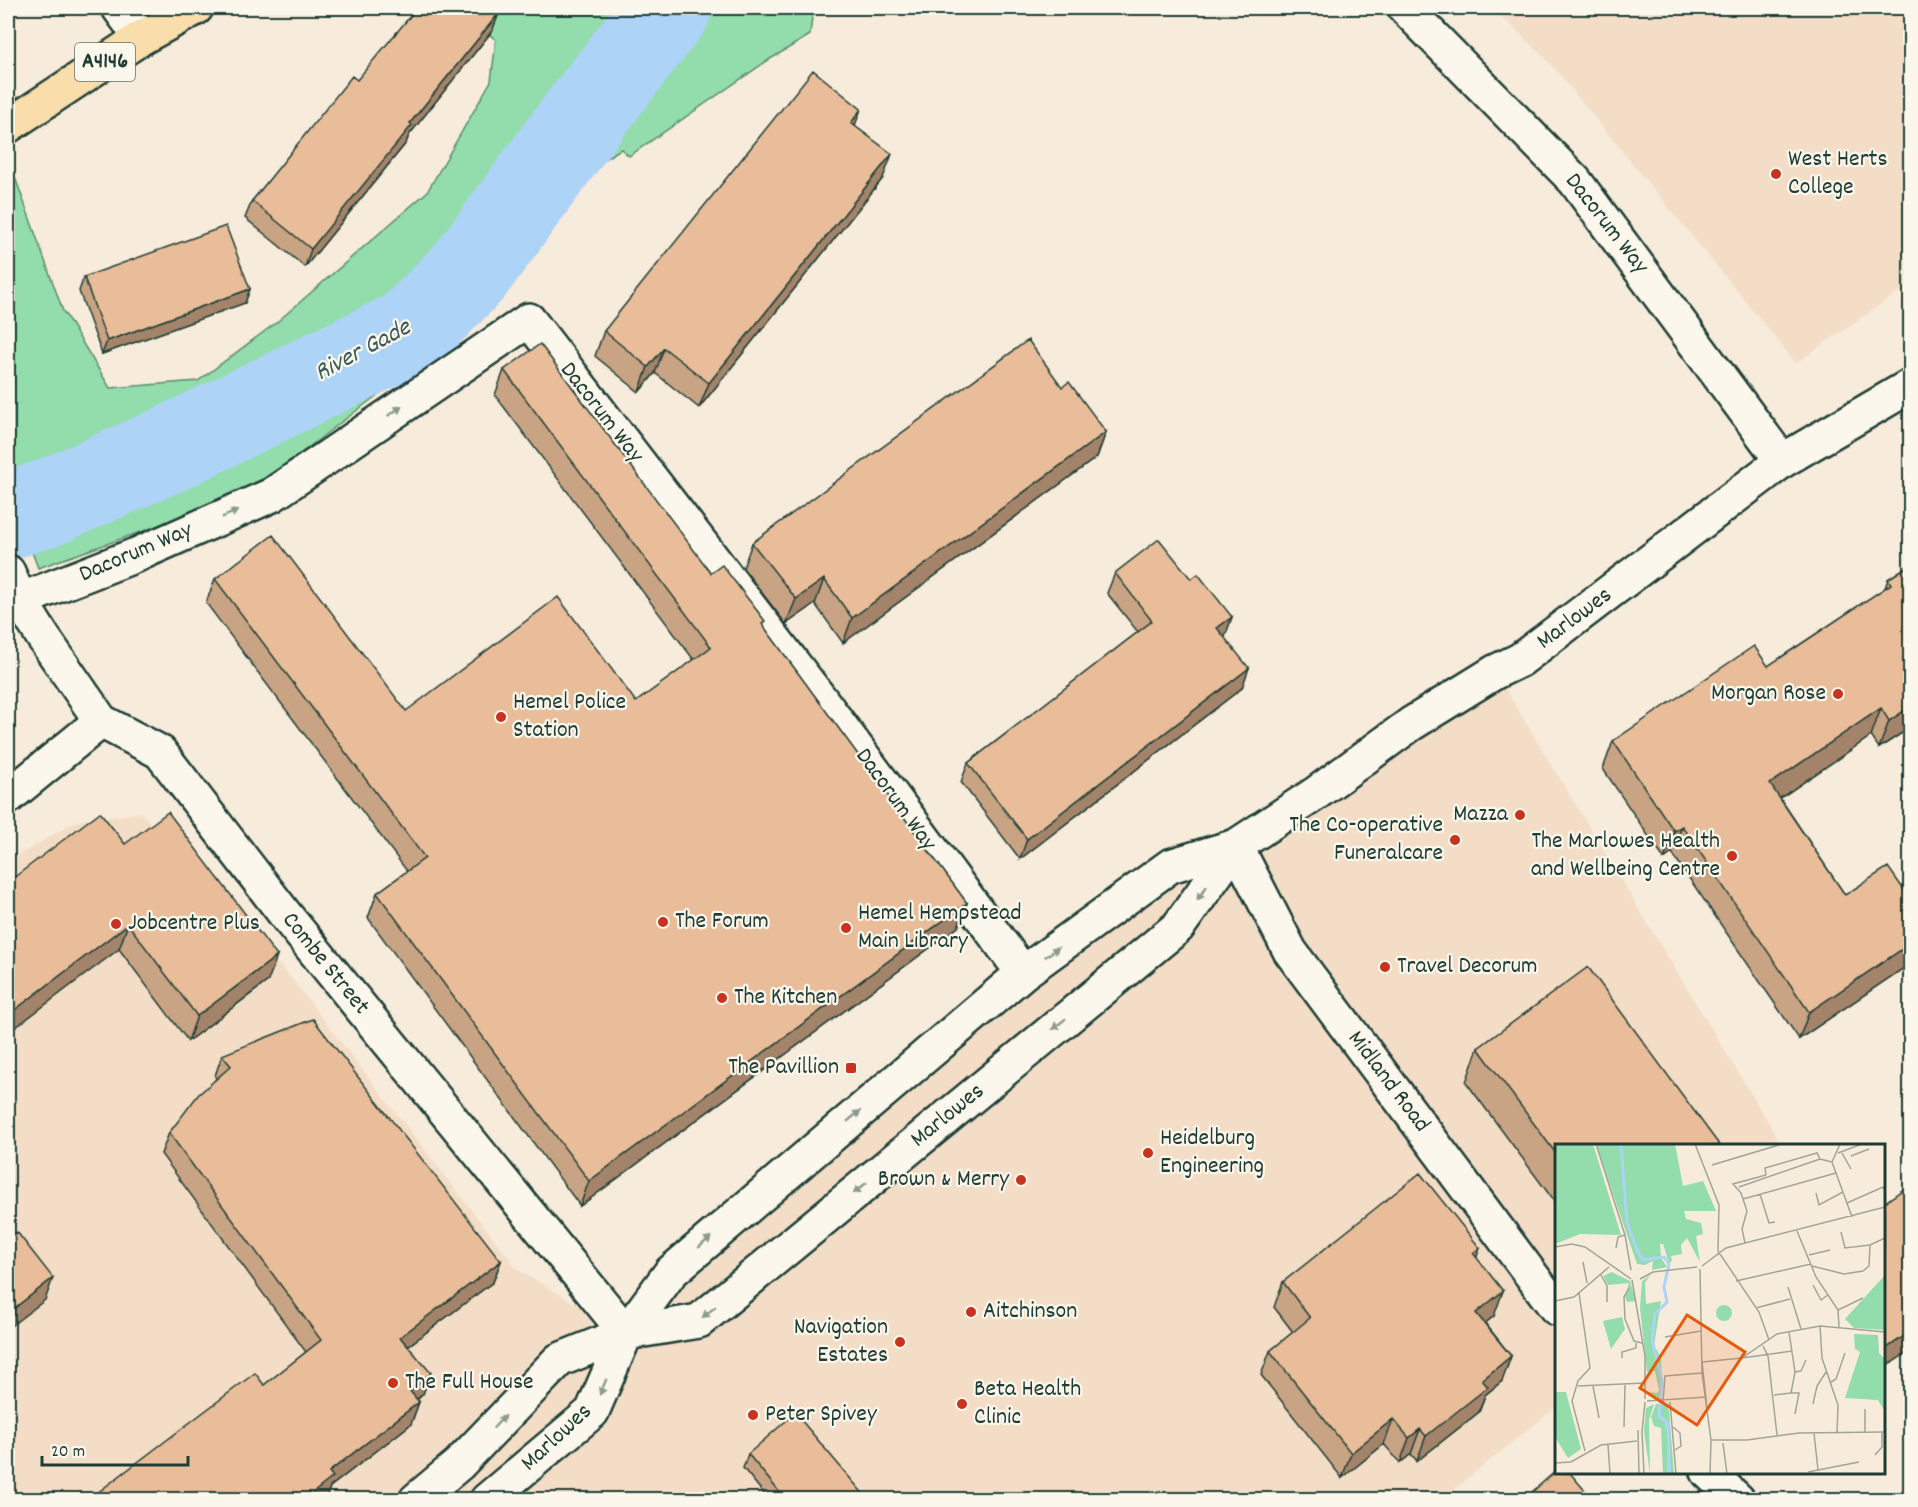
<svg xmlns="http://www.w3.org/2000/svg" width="1918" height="1507" font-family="Dekko,sans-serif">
	<rect width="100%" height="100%" fill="#f7ebdb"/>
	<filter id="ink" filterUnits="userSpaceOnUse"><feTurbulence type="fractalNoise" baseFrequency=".0167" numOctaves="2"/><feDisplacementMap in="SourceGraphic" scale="12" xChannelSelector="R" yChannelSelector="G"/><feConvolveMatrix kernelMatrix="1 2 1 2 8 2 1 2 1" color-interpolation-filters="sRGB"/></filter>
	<g filter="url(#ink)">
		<path fill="#f3ddc7" d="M1493 8H1910V284L1796 363 1550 63Z
			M1495 672 1782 1145 1556 1146V1407L1442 1499H8V861L77 821 141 813 292 979 518 1270 626 1333 979 1007Z"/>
		<path fill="#93dcab" stroke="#598c70" stroke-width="1.5" d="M458 8H813L810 35 767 61 629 156 621 149 584 171 482 284 484 316 332 429 249 494 38 568 8 488V189L16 180 63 311 110 388 198 381 277 322 427 192 491 81 496 40Z"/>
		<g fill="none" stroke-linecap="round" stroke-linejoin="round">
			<path stroke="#add3f6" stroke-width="87" d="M8 516 50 502 170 449 411 331 470 271 575 128 668 8"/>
			<g stroke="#1f3d34" stroke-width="38">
				<path id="minor" d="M119 8 141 38
					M1405 8 1575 181 1782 461
					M8 572 20 600 43 637 101 721 160 752 287 917 626 1333
					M20 600 136 555 272 495 529 320 822 701 1023 973
					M8 797 101 721
					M1236 846 1290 951 1556 1308
					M1708 1472 1738 1500
					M416 1500 459 1464 559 1360 626 1333 699 1321 1178 927 1236 846
					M487 1500 592 1412 626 1333 671 1272 1023 973 1170 866 1236 846 1315 794 1411 724 1495 672 1520 660 1782 461 1910 386"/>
			</g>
			<g stroke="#1f3d34" stroke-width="38">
				<path id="major" d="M8 126 141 38 196 8"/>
			</g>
			<use href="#minor" stroke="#fbf7ec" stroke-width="33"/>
			<use href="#major" stroke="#f9ddab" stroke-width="33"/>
		</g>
		<path fill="#c8a384" stroke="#1f3d34" stroke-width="1.5" d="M499 13 492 31 409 135 406 143 305 267 245 218 252 201 357 80Z
			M855 126 883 178 699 408 655 373 639 392 595 356 604 331Z
			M84 277 250 289 245 303 102 354 79 291Z
			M504 370 763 626 967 903 958 927 580 1206 368 918 377 893 407 871 206 603 215 579 406 711 636 702 694 660 495 395Z
			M1062 387 1106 432 1097 457 843 643 815 604 786 624 743 568 752 543Z
			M1911 564V727L1879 748 1871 736 1780 798 1845 895 1911 900V963L1799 1039 1672 853 1664 859 1603 769 1613 741 1768 666 1885 588 1888 579Z
			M1115 573 1191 579 1232 617 1224 637 1242 688 1020 859 961 782 968 763 1138 632 1107 593Z
			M125 844 268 981 188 1041 119 949Z
			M1478 1048 1557 1146V1205L1466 1082Z
			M222 1055 501 1261 493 1282 408 1346 423 1394 417 1400 419 1402 411 1424 330 1487 326 1498 324 1500H88L264 1385 306 1352 161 1154 169 1133 216 1079 215 1076Z
			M1480 1248 1476 1257 1494 1316 1485 1323 1511 1356 1502 1381 1485 1395 1479 1412 1417 1461 1411 1454 1400 1463 1384 1444 1342 1478 1261 1375 1270 1351 1293 1332 1274 1307 1283 1282Z
			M748 1454 863 1500H769L743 1468Z"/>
		<path fill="#a3846b" stroke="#1f3d34" stroke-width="1.5" d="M499 13 492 31 409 135 406 143 305 267 311 249 410 123Z
			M861 109 852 134 851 123Z
			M892 154 883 178 699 408 709 383Z
			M250 289 245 303 102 354 107 341Z
			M664 348 655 373 639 392 648 367Z
			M1106 432 1097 457 843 643 852 618Z
			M824 579 815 604 786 624 796 599Z
			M1232 617 1225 637 1210 648 1217 628Z
			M1249 668 1242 688 1020 859 1027 839Z
			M1911 706V727L1879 748 1889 721Z
			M1881 708 1871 736 1760 812 1770 784Z
			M1682 826 1672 853 1664 859 1674 831Z
			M967 903 958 927 580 1206 589 1181Z
			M128 924 119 949 8 1033V1015Z
			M1911 943V963L1799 1039 1809 1012Z
			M277 956 268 981 188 1041 197 1016Z
			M1480 1248 1471 1273 1473 1253Z
			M501 1261 493 1282 392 1358 400 1337Z
			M53 1278 45 1300 8 1328V1313Z
			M1503 1291 1494 1316 1467 1338 1476 1313Z
			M1911 1331V1350L1884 1368V1350Z
			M1511 1356 1502 1381 1485 1395 1479 1412 1417 1461 1426 1436 1482 1380Z
			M431 1373 423 1394 402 1412 410 1391Z
			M419 1402 411 1424 330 1487 326 1498 324 1500H304L329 1472Z
			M1393 1419 1384 1444 1342 1478 1351 1453Z
			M1420 1429 1411 1454 1400 1463 1409 1438Z"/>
		<path fill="#e9bd99" stroke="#1f3d34" stroke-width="1.5" d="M417 8H491L499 13 410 123 412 125 311 249 252 201 352 76 357 80Z
			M813 70 861 109 851 123 892 154 709 383 664 348 648 367 604 331Z
			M226 226 250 289 107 341 84 277Z
			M1028 340 1062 387 1069 382 1106 432 852 618 824 579 796 599 752 543Z
			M540 344 711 573 722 565 765 621 762 624 967 903 589 1181 377 893 425 858 215 579 273 535 406 711 558 597 636 702 711 647 504 370Z
			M1159 539 1191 579 1198 574 1232 617 1217 628 1249 668 1027 839 968 763 1152 621 1115 573Z
			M1911 564V706L1889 721 1881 708 1770 784 1845 895 1888 867 1911 900V943L1809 1012 1682 826 1674 831 1613 741 1754 646 1768 666 1891 584 1888 579Z
			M100 812 125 844 168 812 277 956 197 1016 128 924 8 1015V882Z
			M1588 967 1720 1146H1557V1155L1478 1048Z
			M313 1019 501 1261 400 1337 431 1373 410 1391 419 1402 329 1472 333 1477 304 1500H88L255 1373 264 1385 321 1340 169 1133 198 1095 231 1066 222 1055Z
			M1420 1173 1480 1248 1473 1253 1503 1291 1476 1313 1511 1356 1482 1380 1488 1387 1426 1436 1420 1429 1409 1438 1393 1419 1351 1453 1270 1351 1310 1318 1283 1282Z
			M1911 1184V1331L1884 1350V1203Z
			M17 1232 53 1278 8 1313V1239Z
			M795 1413 865 1496 861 1500H786L748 1454Z
			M1557 1470V1473H1570L1593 1500H1523Z"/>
		<defs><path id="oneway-solid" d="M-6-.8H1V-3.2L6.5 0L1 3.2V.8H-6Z" transform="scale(1.5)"/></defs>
		<g fill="#8d9a90">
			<use href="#oneway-solid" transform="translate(395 411) rotate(-34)"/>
			<use href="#oneway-solid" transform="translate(230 514) rotate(-24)"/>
			<use href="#oneway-solid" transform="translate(1202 893) rotate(125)"/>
			<use href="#oneway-solid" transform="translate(1052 952) rotate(-36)"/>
			<use href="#oneway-solid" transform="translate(1059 1024) rotate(141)"/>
			<use href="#oneway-solid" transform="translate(854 1116) rotate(-40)"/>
			<use href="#oneway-solid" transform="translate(860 1188) rotate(141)"/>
			<use href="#oneway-solid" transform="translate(705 1242) rotate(-41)"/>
			<use href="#oneway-solid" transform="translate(709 1312) rotate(141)"/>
			<use href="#oneway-solid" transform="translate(603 1387) rotate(113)"/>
			<use href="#oneway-solid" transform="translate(499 1422) rotate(-46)"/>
		</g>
	</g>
	<g fill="#c8321e" stroke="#fbf7ec" stroke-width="2">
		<circle cx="1776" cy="174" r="6"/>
		<circle cx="1838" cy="694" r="6"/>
		<circle cx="501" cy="717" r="6"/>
		<circle cx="1520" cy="815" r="6"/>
		<circle cx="1455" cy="840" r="6"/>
		<circle cx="1732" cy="856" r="6"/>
		<circle cx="663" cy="922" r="6"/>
		<circle cx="116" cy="924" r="6"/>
		<circle cx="846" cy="928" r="6"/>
		<circle cx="1385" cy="967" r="6"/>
		<circle cx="722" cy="998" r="6"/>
		<rect x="845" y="1062" width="12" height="12" rx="3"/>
		<circle cx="1148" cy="1153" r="6"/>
		<circle cx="1021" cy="1180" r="6"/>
		<circle cx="971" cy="1312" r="6"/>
		<circle cx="900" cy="1342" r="6"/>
		<circle cx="393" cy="1383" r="6"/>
		<circle cx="962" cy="1404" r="6"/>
		<circle cx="753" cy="1415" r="6"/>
	</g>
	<g text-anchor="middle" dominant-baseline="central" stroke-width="4.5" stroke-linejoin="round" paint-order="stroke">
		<rect fill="#fbf7ec" stroke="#61756b" stroke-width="1.5" x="75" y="43" width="60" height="38" rx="4.5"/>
		<g font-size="22" font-weight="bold" fill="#1f3d34">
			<text x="105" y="62">A4146</text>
		</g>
		<g font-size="24" fill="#1f3d34" stroke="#fbf7ec" text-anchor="start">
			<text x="1788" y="160">West Herts<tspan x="1788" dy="28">College</tspan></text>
			<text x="1826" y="694" text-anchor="end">Morgan Rose</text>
			<text x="513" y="703">Hemel Police<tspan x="513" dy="28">Station</tspan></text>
			<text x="1508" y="815" text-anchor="end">Mazza</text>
			<text x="1443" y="826" text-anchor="end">The Co-operative<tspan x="1443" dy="28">Funeralcare</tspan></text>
			<text x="1720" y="842" text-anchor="end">The Marlowes Health<tspan x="1720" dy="28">and Wellbeing Centre</tspan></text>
			<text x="858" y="914">Hemel Hempstead<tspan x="858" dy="28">Main Library</tspan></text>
			<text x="675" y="922">The Forum</text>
			<text x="128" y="924">Jobcentre Plus</text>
			<text x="1397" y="967">Travel Decorum</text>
			<text x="734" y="998">The Kitchen</text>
			<text x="839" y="1068" text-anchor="end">The Pavillion</text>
			<text x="1160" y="1139">Heidelburg<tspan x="1160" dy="28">Engineering</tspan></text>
			<text x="1009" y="1180" text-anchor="end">Brown &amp; Merry</text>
			<text x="983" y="1312">Aitchinson</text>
			<text x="888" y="1328" text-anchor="end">Navigation<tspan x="888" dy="28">Estates</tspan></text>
			<text x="405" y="1383">The Full House</text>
			<text x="974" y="1390">Beta Health<tspan x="974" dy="28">Clinic</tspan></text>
			<text x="765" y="1415">Peter Spivey</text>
		</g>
		<g font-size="24" fill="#1f3d34" stroke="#fbf7ec">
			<text transform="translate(1606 224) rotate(52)">Dacorum Way</text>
			<text transform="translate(601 413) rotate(52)">Dacorum Way</text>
			<text transform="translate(136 553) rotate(-23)">Dacorum Way</text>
			<text transform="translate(1575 619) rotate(-37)">Marlowes</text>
			<text transform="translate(895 800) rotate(54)">Dacorum Way</text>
			<text transform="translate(325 964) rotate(51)">Combe Street</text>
			<text transform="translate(1388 1082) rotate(53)">Midland Road</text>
			<text transform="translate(948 1116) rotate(-39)">Marlowes</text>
			<text transform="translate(557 1438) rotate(-43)">Marlowes</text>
		</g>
		<g font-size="26" font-style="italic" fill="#3b5b5b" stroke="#fbf7ec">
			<text transform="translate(363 351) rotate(-28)">River Gade</text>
		</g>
	</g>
	<g transform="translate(1555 1144)">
		<rect width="330" height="330" fill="#f7ebdb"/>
		<path d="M0 0H38L66 91 25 90 0 100ZM41 0H120L128 42 148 37 161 67H129L131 75 146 79 148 90 141 92 145 118 132 94 126 101 127 110 116 112 117 117 114 119 108 100H105L106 114 112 123 97 126 98 117 90 121 82 120ZM57 128 75 137 81 157 72 158 70 153 74 139 53 141 48 132ZM95 131 90 139 91 160 106 157 99 201 106 214 107 256 92 248 102 249 104 246 100 227 92 228 85 164 87 137ZM330 131V186L299 184 290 175ZM161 169a8 8 0 1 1 16 0a8 8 0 1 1-16 0ZM67 173 70 185 56 205 48 177ZM299 190 323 191 324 209 330 215V268L323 256 290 254 305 208 300 205ZM0 248H11L26 305 13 314 0 293ZM99 260 94 276 95 330 89 287 91 264ZM101 260 110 261 114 266 119 330H108L106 284 99 282 96 273Z" fill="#93dcab"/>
		<path d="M103 273 114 278 116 330H112V281Z" fill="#add3f6"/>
		<path fill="none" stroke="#add3f6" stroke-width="3" d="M66 0 72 78 82 106 88 116 109 113 114 120 109 143 112 158 100 170 97 196 107 236 104 272 111 277 112 287"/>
		<path fill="none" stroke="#a1a598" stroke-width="1.5" d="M41 0 70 91 76 126M140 0 164 61 163 107 204 168 214 196M285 0 277 18 297 73M283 9 307 0M287 9 296 25M296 12 314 5M157 21 227 0M211 31 210 24 262 9 265 15 277 18M184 43 265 15M261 49 264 61 288 48M205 50 214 79 220 78M188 55 281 29M292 59 328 43 330 48M242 87 261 133 283 166 284 183M286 88 290 104 315 101M190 99 187 85 192 67 186 49 178 40 211 31M0 103 17 100 30 103 76 135M61 104 63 93 70 91M254 111 275 106M28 118 32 139M147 122 171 104 330 63M257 122 289 130 308 127 314 122 315 101 330 94M145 125 147 229 156 296 155 330M46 131 52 142V158M85 135 98 128 142 123M77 136 90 212V255M181 137 256 120M258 141 266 156 273 151M233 143 246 185M74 144 69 153 70 175 79 197 87 199M24 149 35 224 23 237 17 257 30 307M0 157 19 153 54 123M201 164 235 155M283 166 308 154M265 182 267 214 283 261 282 290M110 193 146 187M208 202 213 212 222 291M67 214V208L81 204V199M187 214 237 207M147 218 187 214 222 190 265 182 330 188M147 218 152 264M240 228 246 227 251 216M276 238 281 235 290 209M23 242 90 239M38 242 44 274M236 249H244L240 270M219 251 236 249 240 228 234 188M92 257 151 253M108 258 110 232 147 229M115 258 121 330M258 260 262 242 271 228M310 265V289M69 283 70 241M118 283 125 289 126 302 120 306M83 286 84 330M259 289 263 326M156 296H192L244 289 330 288M168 299 172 330M53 301 55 330M320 311 327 303V288M0 319 16 318 46 301 82 297M253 328 304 318M89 330 87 288 90 258"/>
		<path fill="#e8590c" fill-opacity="0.15" stroke="#e8590c" stroke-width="3" d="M132 171 190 208 142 281 85 244Z"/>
		<rect width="330" height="330" fill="none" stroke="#1f3d34" stroke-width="3"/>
	</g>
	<rect width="1918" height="1507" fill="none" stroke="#fbf7ec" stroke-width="30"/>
	<rect x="15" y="15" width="1888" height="1477" fill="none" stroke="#1f3d34" stroke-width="2" filter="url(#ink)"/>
	<path d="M42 1456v9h146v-9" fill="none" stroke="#1f3d34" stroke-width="3"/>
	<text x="51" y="1456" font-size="18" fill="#1f3d34" stroke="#fbf7ec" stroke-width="4.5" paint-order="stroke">20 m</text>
</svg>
